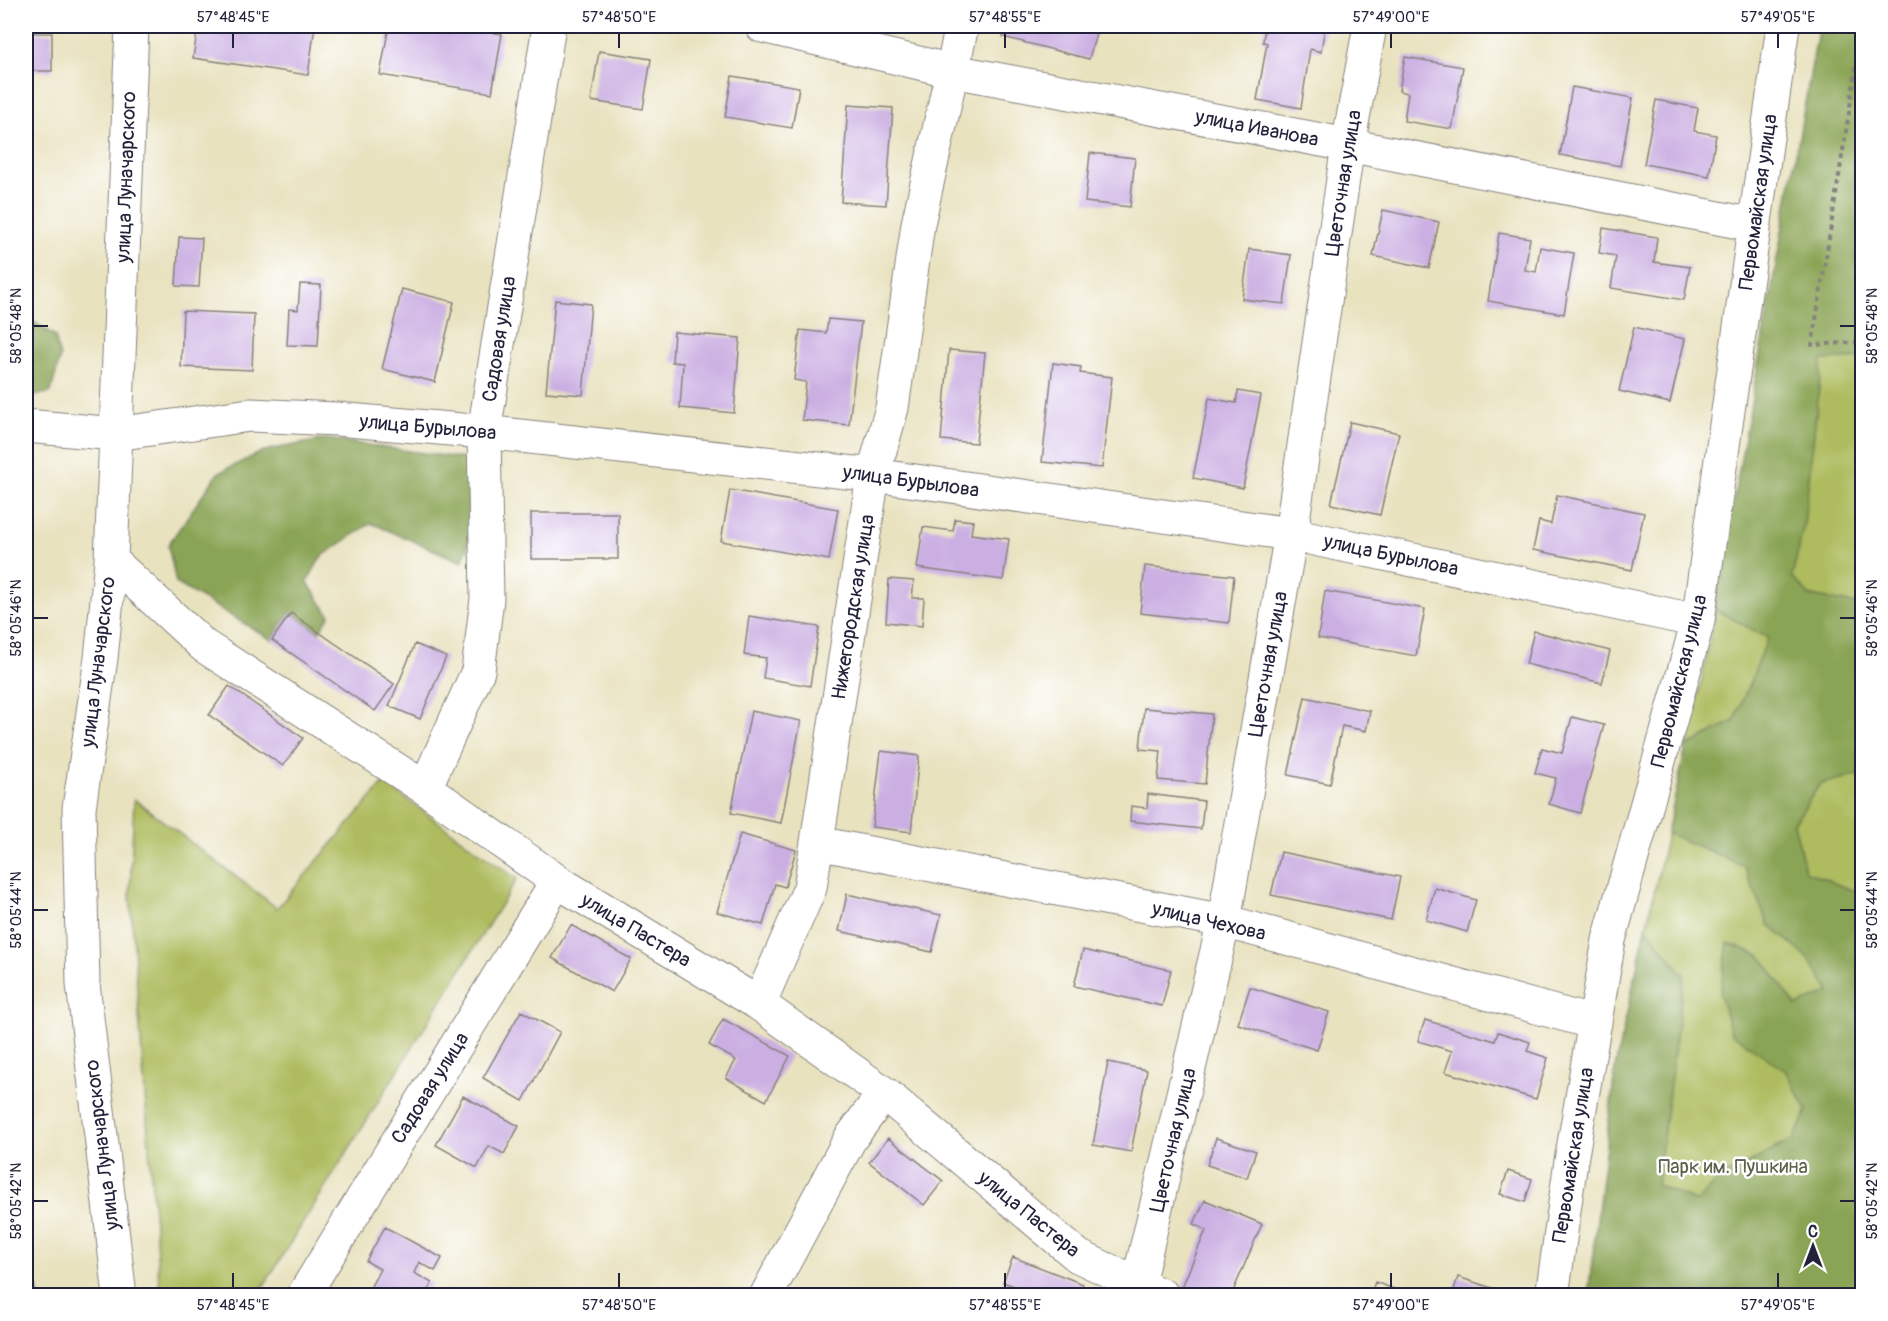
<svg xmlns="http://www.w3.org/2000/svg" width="1888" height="1321" font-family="Pangolin,sans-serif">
	<rect width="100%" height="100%" fill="#fff"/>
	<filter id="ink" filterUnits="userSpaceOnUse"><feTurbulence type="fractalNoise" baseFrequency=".0167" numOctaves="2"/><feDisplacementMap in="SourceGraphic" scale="12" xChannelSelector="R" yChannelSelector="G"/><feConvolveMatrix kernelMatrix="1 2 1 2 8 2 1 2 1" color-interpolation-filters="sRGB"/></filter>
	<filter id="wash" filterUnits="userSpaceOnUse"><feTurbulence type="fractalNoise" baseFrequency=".008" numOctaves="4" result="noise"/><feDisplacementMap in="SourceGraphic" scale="24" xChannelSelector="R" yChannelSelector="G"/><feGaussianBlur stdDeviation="1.35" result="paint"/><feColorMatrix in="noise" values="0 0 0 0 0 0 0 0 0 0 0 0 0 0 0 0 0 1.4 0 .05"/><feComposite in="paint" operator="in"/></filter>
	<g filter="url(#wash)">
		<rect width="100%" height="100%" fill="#e9e2bf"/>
		<path fill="#aebc5e" stroke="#686f4c" stroke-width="1.5" d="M1819 26H1862V1295L1588 1296 1616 1063 1706 660Z
			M384 783 517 879 258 1295H160L130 894 134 799 277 908Z"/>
		<path fill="#8aa455" stroke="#566348" stroke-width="1.5" d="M1819 26H1862V358L1822 360 1804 524 1792 577 1810 596 1862 605V778L1857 775 1820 784 1794 823 1805 871 1851 890 1862 891V1295L1588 1296 1616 1063 1646 927 1684 975 1657 1185 1697 1202 1718 1179 1794 1139 1807 1110 1785 1070 1731 1033 1720 994 1728 943 1760 955 1796 1006 1830 992 1808 958 1768 924 1744 866 1667 833 1686 747 1734 721 1768 638 1714 609Z
			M26 317 55 336 60 357 51 392 26 398Z
			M326 439 478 461 484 505 462 562 371 523 321 557 307 582 330 615 319 632 291 613 272 640 176 583 168 545 218 473 264 451Z"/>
		<path fill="#3daabc" stroke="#30667c" stroke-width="1.5" d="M26 1218 38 1295H26Z"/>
		<g id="blocks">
			<path fill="#cbafe2" d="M198 26H315L308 75 193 58Z
				M389 26H452L502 34 492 93 380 75Z
				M1006 26H1098L1089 59 1003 37Z
				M1265 26H1325L1321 52 1310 49 1301 108 1257 100 1267 43 1263 42Z
				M26 33H52V71H26Z
				M599 51 651 59 643 109 591 101Z
				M1405 57 1463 67 1452 129 1404 121 1408 93 1399 91Z
				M732 76 799 87 792 128 725 117Z
				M1572 87 1633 98 1620 166 1560 155Z
				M1656 100 1698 108 1694 131 1716 135 1709 176 1644 164Z
				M848 105 893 108 886 205 841 202Z
				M1090 153 1135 158 1130 207 1085 202Z
				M1383 210 1439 222 1429 268 1373 256Z
				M1603 228 1657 237 1654 262 1690 267 1684 300 1611 288 1616 256 1599 253Z
				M1499 233 1530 238 1525 270 1536 272 1540 247 1574 253 1564 314 1488 301Z
				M179 237 202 238 199 287 176 286Z
				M1249 249 1291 255 1284 304 1242 299Z
				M300 284 321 285 318 346 287 345 289 309 298 310Z
				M402 289 454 302 435 382 382 369Z
				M555 300 591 304 583 395 546 392Z
				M183 311 254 314 252 370 181 367Z
				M828 319 861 322 849 425 802 420 806 382 794 380 800 330 826 333Z
				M1634 327 1685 339 1670 403 1619 391Z
				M674 332 740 338 734 413 680 408 683 363 672 362Z
				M949 350 985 353 976 443 941 440Z
				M1053 363 1081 367 1080 373 1112 377 1102 468 1042 462Z
				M1238 391 1261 395 1243 488 1193 478 1209 398 1236 403Z
				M1350 422 1399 433 1380 515 1331 504Z
				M730 490 838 509 829 560 721 541Z
				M1557 495 1644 513 1632 570 1533 550 1539 521 1551 524Z
				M531 513H618V559H531Z
				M955 519 973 521 971 534 1009 539 1003 580 917 568 923 527 953 531Z
				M1145 566 1234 576 1229 623 1140 613Z
				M889 579 914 581 912 598H924L922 626 886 622Z
				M1325 591 1425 609 1416 656 1318 638Z
				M291 613 394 684 375 711 272 640Z
				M749 616 819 627 810 686 763 678 766 658 744 655Z
				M1534 631 1610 651 1602 683 1526 664Z
				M415 644 446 657 420 719 389 706Z
				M229 686 303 738 283 766 209 715Z
				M1305 697 1370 711 1366 731 1342 726 1330 784 1288 775Z
				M1144 708 1212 714 1205 784 1158 780 1161 751 1140 749Z
				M751 711 801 721 781 823 731 813Z
				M1572 717 1604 725 1580 813 1549 804 1556 778 1535 773 1542 748 1562 753Z
				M881 751 919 756 911 832 872 827Z
				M1148 794 1204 801 1201 829 1130 821 1131 806 1147 808Z
				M740 834 796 850 785 887 775 884 763 925 717 912Z
				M1281 852 1400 877 1391 920 1271 895Z
				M1435 888 1476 900 1467 932 1426 920Z
				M847 894 941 915 932 952 839 931Z
				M571 925 631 959 612 992 552 958Z
				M1083 950 1171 970 1162 1006 1074 986Z
				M1250 987 1329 1012 1317 1050 1238 1024Z
				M521 1011 560 1032 523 1101 483 1078Z
				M723 1019 790 1056 766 1101 726 1078 736 1060 709 1045Z
				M1425 1020 1495 1041 1498 1032 1530 1042 1527 1051 1548 1058 1536 1099 1445 1072 1452 1051 1418 1041Z
				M1108 1062 1147 1070 1131 1152 1093 1145Z
				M463 1096 519 1126 504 1154 489 1146 477 1168 436 1145Z
				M888 1138 943 1181 924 1205 869 1162Z
				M1216 1138 1256 1151 1247 1178 1207 1165Z
				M1508 1171 1532 1179 1525 1202 1500 1194Z
				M1205 1200 1262 1224 1231 1296H1202L1182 1287 1206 1230 1194 1224Z
				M385 1227 442 1258 435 1271 419 1262 414 1273 432 1283 426 1296H410L401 1291 398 1296H382L370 1288 380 1269 366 1261Z
				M1013 1257 1083 1284 1078 1296H1016L1019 1288 1003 1282Z
				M1458 1277 1514 1295V1296H1452Z
				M1375 1282 1410 1295V1296H1370Z"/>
		</g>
	</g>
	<g filter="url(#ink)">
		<use href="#blocks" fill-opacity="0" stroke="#86827d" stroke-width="1.5"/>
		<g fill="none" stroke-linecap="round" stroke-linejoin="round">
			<g stroke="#86827d" stroke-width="35">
				<path id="minor" d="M762 26 953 71 1348 145 1754 225
					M26 426 116 434 250 415 337 419 484 432 873 475 1291 534 1698 621
					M111 560 204 646 425 788 557 881 759 1004 884 1093 1078 1256 1163 1296
					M425 788 478 671 487 599 484 432 549 26
					M817 843 1224 921 1595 1023
					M759 1004 810 888 873 475 892 408 918 224 962 26
					M120 1296 83 984 79 808 101 658 111 560 132 26
					M303 1296 557 881
					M766 1296 850 1139 884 1093
					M1135 1296 1224 921 1291 534 1348 145 1370 26
					M1552 1296 1571 1161 1609 940 1698 621 1783 26"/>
			</g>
			<path stroke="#86827d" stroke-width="4" stroke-dasharray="4.5 4.5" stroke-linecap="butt" d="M1862 31 1812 345 1862 342"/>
			<use href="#minor" stroke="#fff" stroke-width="33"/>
		</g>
	</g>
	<path fill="none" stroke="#22223b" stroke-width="2" d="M233 33V48M619 33V48M1005 33V48M1391 33V48M1778 33V48M33 326H48M1840 326H1855M33 618H48M1840 618H1855M33 910H48M1840 910H1855M33 1201H48M1840 1201H1855M233 1273V1288M619 1273V1288M1005 1273V1288M1391 1273V1288M1778 1273V1288"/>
	<g text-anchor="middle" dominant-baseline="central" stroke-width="5" stroke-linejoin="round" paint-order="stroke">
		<g font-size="20" fill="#22223b" stroke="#fff">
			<text transform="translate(1257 128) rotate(11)">улица Иванова</text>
			<text transform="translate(126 177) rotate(-88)">улица Луначарского</text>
			<text transform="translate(1343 183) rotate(-81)">Цветочная улица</text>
			<text transform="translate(1758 202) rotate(-82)">Первомайская улица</text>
			<text transform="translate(499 339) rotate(-81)">Садовая улица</text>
			<text transform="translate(428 427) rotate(5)">улица Бурылова</text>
			<text transform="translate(911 481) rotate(8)">улица Бурылова</text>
			<text transform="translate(1391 555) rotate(12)">улица Бурылова</text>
			<text transform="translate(853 607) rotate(-81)">Нижегородская улица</text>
			<text transform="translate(98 662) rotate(-83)">улица Луначарского</text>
			<text transform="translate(1268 664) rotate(-80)">Цветочная улица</text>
			<text transform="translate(1679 681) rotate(-76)">Первомайская улица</text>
			<text transform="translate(1209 921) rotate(13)">улица Чехова</text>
			<text transform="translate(636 930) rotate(31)">улица Пастера</text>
			<text transform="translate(430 1088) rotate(-58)">Садовая улица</text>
			<text transform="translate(1173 1140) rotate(-77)">Цветочная улица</text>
			<text transform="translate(102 1145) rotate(-97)">улица Луначарского</text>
			<text transform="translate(1573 1155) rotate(-81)">Первомайская улица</text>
			<text transform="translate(1029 1214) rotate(39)">улица Пастера</text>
		</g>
		<g font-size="20" fill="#5a6049" stroke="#fff">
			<text x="1733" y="1166">Парк им. Пушкина</text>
		</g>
	</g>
	<rect width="1888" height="1321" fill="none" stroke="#fff" stroke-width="66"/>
	<g transform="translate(1813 1246)" stroke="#ffffff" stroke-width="4.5" paint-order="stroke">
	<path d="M0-4.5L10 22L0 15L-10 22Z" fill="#22223b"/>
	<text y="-9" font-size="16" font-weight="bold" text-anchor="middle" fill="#22223b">С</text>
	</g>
	<rect x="33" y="33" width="1822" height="1255" fill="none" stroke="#22223b" stroke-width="2"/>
	<g font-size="15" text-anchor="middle" fill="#22223b">
		<text x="233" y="22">57°48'45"E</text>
		<text x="619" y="22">57°48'50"E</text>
		<text x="1005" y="22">57°48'55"E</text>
		<text x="1391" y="22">57°49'00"E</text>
		<text x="1778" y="22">57°49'05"E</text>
		<text transform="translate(16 326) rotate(-90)" y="5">58°05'48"N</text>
		<text transform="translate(1872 326) rotate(-90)" y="5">58°05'48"N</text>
		<text transform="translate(16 618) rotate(-90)" y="5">58°05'46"N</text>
		<text transform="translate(1872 618) rotate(-90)" y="5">58°05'46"N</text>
		<text transform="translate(16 910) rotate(-90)" y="5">58°05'44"N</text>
		<text transform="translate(1872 910) rotate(-90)" y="5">58°05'44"N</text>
		<text transform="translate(16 1201) rotate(-90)" y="5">58°05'42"N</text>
		<text transform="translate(1872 1201) rotate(-90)" y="5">58°05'42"N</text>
		<text x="233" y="1310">57°48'45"E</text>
		<text x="619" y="1310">57°48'50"E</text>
		<text x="1005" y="1310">57°48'55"E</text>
		<text x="1391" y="1310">57°49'00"E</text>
		<text x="1778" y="1310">57°49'05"E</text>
	</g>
</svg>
